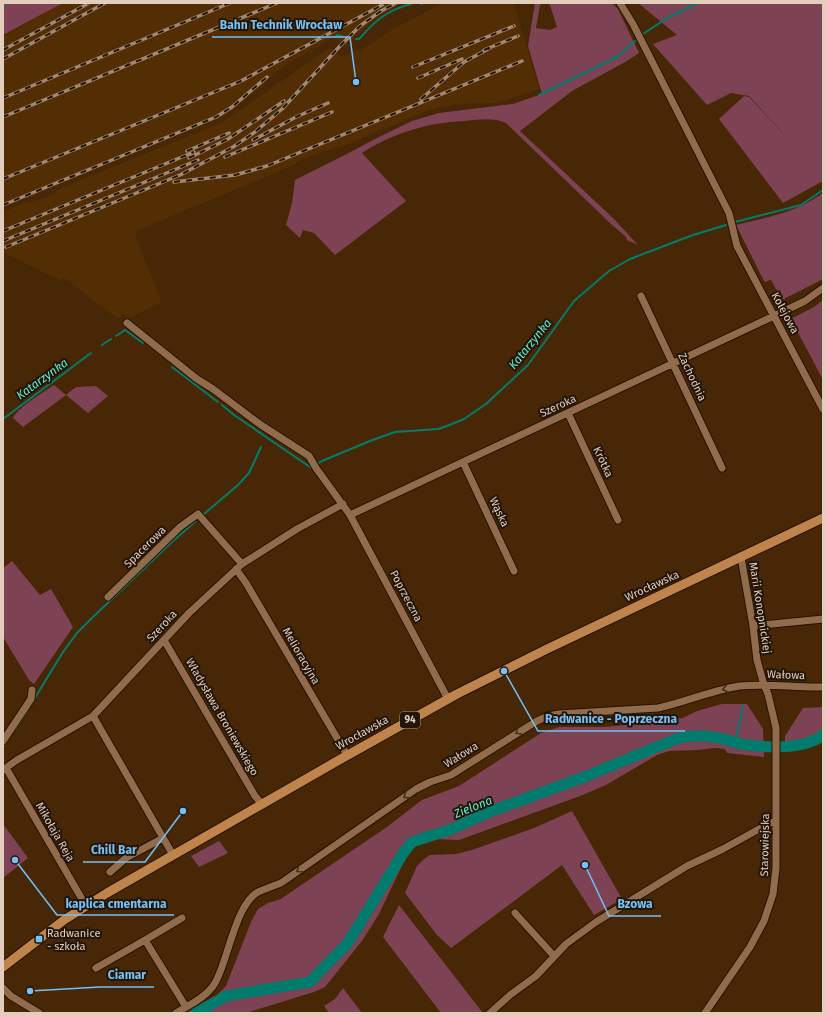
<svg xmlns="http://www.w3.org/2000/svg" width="826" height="1016" font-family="'Fira Sans',sans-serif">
	<rect width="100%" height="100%" fill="#472706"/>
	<path fill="#532d04" d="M63 3H402L377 17 346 45 332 38 284 66 247 98 222 117 3 207V37Z
		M443 3H514L539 89 496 103 458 104 442 107 424 112 346 145 318 153 301 160 292 166 160 221H158L155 223 137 231 136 238 160 297 161 303 130 318 122 314 118 319 64 278 61 281 3 252V212L23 203 46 198 61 188 223 122 329 48 336 54 342 57 364 48 396 27Z"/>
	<path fill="#7d4254" d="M3 3H63L3 35Z
		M535 3H543L540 5 536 28 550 30 557 27 550 5 547 3H612L618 9 639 53 627 61 572 91 520 131 613 218 638 245 627 240 626 237 611 224 506 123C493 117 477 120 464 121 427 123 397 132 365 151L362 153 406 201 335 255 314 233 303 230 300 238 286 225 292 203 295 180 343 156 377 138 412 121 439 113 513 104 542 94 528 46Z
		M638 3H823V181L783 203 719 119 744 96 749 97 792 143 749 96 731 93 707 105 653 44 677 35Z
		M823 193V279L782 300 771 280H770L766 282 764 281 736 225C769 217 795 213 823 193Z
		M823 300V380L791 319 814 307Z
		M54 385 66 395 76 387 96 386 108 396 88 413 66 395 23 427 13 418C19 406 43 393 54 385Z
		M12 561 40 595 51 589 73 627 34 684 29 680 3 637V568Z
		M722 704H747L763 729 764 757 727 753 725 749 715 748 697 750 669 751 657 755 606 785 580 796 459 840 433 839 425 841 414 846 407 855 379 914 362 941 325 987 314 992 246 1013H186L217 995 226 986 251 922 258 909 268 903 281 899 291 892 387 827 422 800 459 786 541 733 559 727H604L657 722 683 718 697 711Z
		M823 707V730L801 743 793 744 785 741V736L803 708Z
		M572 811 622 899 594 915 562 865 451 948 437 935 405 893 417 866 424 859 430 855 456 854 472 850 534 828Z
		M3 824 28 858 3 878Z
		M219 841 228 853 199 867 191 856Z
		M399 905 483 1013H441L383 937Z
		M343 988 362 1013H329L324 1006 335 999Z"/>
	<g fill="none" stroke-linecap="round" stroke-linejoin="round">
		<path stroke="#007d6e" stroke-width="2" d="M421 4 423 3
			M643 34 667 18 698 3
			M336 35 342 36
			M356 39H359C375 21 387 10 411 4
			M539 95 617 57 635 41
			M735 222 801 205 823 190
			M116 336 125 330 143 343
			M102 345 111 339
			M172 367 218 402
			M222 405 234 415 310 467
			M3 419 91 353
			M317 464 322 461 370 441 395 432 438 429 447 426 464 419 486 404 528 365 574 301 609 271 630 259 693 235 726 225
			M204 514 238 485 249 473 261 447
			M33 701 63 652 77 633 94 616 173 541 197 520
			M16 728 28 710
			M735 743 743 706
			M3 747 7 741"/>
		<path stroke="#007d6e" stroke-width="11" d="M196 1013 226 996 310 982 347 944 404 852 412 842 452 829 489 812 587 776 676 739C690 735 704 735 718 738 726 739 734 743 742 744 765 748 804 750 823 735"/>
		<g stroke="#291100" stroke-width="9">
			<path id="minor" d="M620 3 633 24 729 213 737 246 823 409
				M641 296 722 468
				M127 323 197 379 213 389 261 425 309 456 316 468 350 515 448 699
				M568 413 618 520
				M463 462 514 571
				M350 515 774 316 805 301 823 288
				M236 569 246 583 347 755
				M108 597 180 527 198 514 242 564
				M753 626 823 619
				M164 640 255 796 262 804
				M93 716 173 855
				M3 741 31 699 32 690
				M6 768 86 906
				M3 770 17 760 93 716 189 613 242 564 297 529 343 504
				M110 872 126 858 163 838
				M515 913 554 956
				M182 918 145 940 186 1007
				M96 968 145 940
				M3 988 11 996 39 1013
				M176 1013C189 1005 207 997 215 983 228 961 235 905 258 892 265 889 273 886 281 883L416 789 430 782 451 775 537 721 548 716 559 714 658 708C686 702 712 690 740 686 768 683 796 688 823 687
				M490 1013 510 995 536 976 566 944 596 922 687 866 723 849 770 823 776 821
				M705 1013 750 947 764 921 773 894 776 868V728L768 694 764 685 757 660 753 626 741 557"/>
		</g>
		<g stroke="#291100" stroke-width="11">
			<path id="major" d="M3 967 64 920 107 893 339 760 457 694 547 649 823 518"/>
		</g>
		<use href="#minor" stroke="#916c4c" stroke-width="7"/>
		<use href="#major" stroke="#bf834c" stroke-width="9"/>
		<g stroke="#a28870" stroke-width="3.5">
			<path id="rail" d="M3 50 89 3
				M484 50 518 36
				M3 59 105 3
				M413 67 514 26
				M418 78 462 59
				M3 98 230 3
				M421 99 464 62 490 48
				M3 117 277 3
				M253 140 296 117 328 103
				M187 151 229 133
				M225 157 332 112
				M189 158 228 139 284 101
				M3 179 241 81 382 5
				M174 182 235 175 267 166 522 61
				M3 205 216 117 232 107 267 77
				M3 231 194 152
				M3 241 198 160
				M6 247 180 175 233 147 255 132 282 109 340 46 360 26 381 11 396 3"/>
		</g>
		<use href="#rail" stroke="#231508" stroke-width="2" stroke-dasharray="6" stroke-linecap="butt"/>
	</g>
	<defs><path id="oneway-chevron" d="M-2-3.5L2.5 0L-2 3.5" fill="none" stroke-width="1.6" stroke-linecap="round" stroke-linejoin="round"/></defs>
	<g stroke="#442f1c">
		<use href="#oneway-chevron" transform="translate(725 689) rotate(168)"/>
		<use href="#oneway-chevron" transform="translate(518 732) rotate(149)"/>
		<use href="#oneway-chevron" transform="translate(406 796) rotate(147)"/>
		<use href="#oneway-chevron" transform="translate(299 870) rotate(145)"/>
	</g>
	<rect fill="#75c0f6" stroke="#231508" stroke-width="1.5" x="35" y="935" width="8" height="8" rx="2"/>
	<g text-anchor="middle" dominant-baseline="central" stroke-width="4" stroke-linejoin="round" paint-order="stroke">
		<rect fill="#231508" stroke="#a99687" stroke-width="1" x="400" y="712" width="20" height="16" rx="3"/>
		<g font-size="10" font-weight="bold" fill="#e3cebd">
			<text x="410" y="720">94</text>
		</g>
		<g font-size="11" fill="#e3cebd" stroke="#231508">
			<text transform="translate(785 313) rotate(62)">Kolejowa</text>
			<text transform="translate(692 377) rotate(65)">Zachodnia</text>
			<text transform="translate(558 406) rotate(-25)">Szeroka</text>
			<text transform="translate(603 462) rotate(65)">Krótka</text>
			<text transform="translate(499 512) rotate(65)">Wąska</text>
			<text transform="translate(145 547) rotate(-45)">Spacerowa</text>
			<text transform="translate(652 586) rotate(-25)">Wrocławska</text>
			<text transform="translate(406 596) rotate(62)">Poprzeczna</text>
			<text transform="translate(760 608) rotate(81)">Marii Konopnickiej</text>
			<text transform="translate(162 626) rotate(-47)">Szeroka</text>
			<text transform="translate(301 656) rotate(60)">Melioracyjna</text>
			<text transform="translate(786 675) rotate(2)">Wałowa</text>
			<text transform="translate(222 717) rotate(60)">Władysława Broniewskiego</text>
			<text transform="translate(362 733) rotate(-29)">Wrocławska</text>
			<text transform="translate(461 755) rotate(-32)">Wałowa</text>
			<text transform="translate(55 832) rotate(60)">Mikołaja Reja</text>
			<text transform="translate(765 845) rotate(-89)">Starowiejska</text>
		</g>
		<g font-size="11" fill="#e3cebd" stroke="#231508" text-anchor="start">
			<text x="47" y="933">Radwanice<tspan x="47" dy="13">- szkoła</tspan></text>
		</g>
		<g font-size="12" font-style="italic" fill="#5fecd6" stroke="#231508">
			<text transform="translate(530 344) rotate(-51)">Katarzynka</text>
			<text transform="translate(42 379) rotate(-36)">Katarzynka</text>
			<text transform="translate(473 807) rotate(-22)">Zielona</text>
		</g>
	</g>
	<path fill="none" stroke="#75c0f6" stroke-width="1.5" d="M356 82L350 37H212M504 671L538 731H685M183 811L145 862H83M15 860L57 915H174M585 865L609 916H661M30 991L100 987H154"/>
	<g fill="#75c0f6" stroke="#231508" stroke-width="1.5">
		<circle cx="356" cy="82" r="4"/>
		<circle cx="504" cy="671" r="4"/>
		<circle cx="183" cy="811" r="4"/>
		<circle cx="15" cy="860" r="4"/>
		<circle cx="585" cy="865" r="4"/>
		<circle cx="30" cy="991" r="4"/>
	</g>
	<g font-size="12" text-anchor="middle" font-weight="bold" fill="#75c0f6" stroke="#231508" stroke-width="4" stroke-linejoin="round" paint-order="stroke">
		<text x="281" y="29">Bahn Technik Wrocław</text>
		<text x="611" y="723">Radwanice - Poprzeczna</text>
		<text x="114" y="854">Chill Bar</text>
		<text x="116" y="908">kaplica cmentarna</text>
		<text x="635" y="908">Bzowa</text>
		<text x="127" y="979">Ciamar</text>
	</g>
	<rect width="826" height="1016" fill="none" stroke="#e3cebd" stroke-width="8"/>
</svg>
